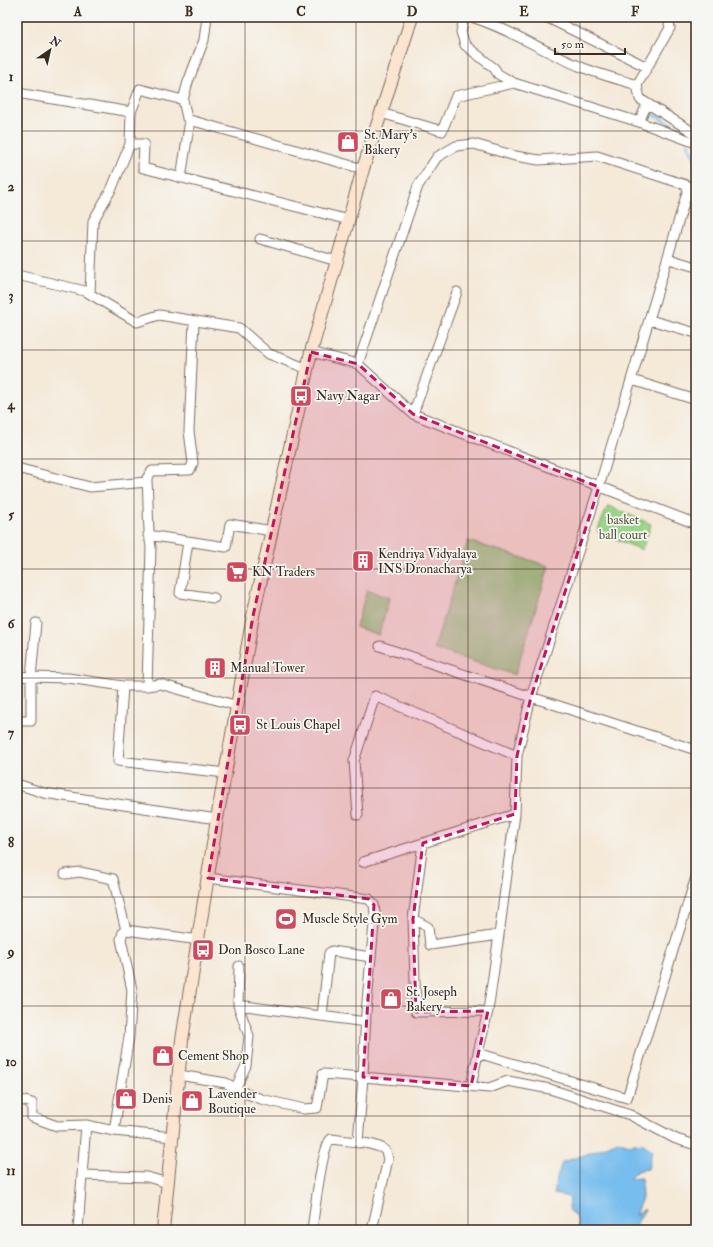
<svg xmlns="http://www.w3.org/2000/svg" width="713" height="1247" font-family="'IM FELL Double Pica',serif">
	<rect width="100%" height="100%" fill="#f6f6f2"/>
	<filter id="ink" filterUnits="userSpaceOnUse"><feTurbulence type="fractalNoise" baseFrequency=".025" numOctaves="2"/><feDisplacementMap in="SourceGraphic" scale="8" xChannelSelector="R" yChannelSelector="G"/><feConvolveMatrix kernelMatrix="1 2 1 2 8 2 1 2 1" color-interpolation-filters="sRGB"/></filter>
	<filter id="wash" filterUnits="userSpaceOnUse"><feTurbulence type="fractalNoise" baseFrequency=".012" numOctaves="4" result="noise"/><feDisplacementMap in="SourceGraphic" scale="16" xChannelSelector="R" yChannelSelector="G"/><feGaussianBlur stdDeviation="0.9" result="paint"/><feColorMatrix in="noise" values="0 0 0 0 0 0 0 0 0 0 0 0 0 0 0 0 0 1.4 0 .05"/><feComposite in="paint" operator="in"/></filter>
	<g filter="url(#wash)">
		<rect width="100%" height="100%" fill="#f5e9d8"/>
		<path fill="#9ad588" stroke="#6a8053" d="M608 506 651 524 642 550 597 531Z
			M468 541 549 566 515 675 434 649Z
			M367 590 389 598 379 635 356 627Z"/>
		<path fill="#77bdee" stroke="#597486" d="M618 1141 629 1145 642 1143 652 1151 648 1169 637 1171 629 1179 641 1178 642 1198 635 1215 645 1209 637 1223 636 1230H579L577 1219 569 1209 570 1197 554 1194 556 1181 562 1162C581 1157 600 1149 618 1141Z"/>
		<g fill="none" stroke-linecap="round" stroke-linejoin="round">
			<path stroke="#77bdee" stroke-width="3" d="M651 113 684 132 686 137
				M688 143 696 161"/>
		</g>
	</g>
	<g filter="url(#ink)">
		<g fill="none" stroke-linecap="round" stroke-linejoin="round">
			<g stroke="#7c6d5f" stroke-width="11">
				<path id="minor" d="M464 17 461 32 465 45 494 68 498 74 514 83
					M471 17C508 28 542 51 579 66 597 74 618 79 637 85
					M546 17 647 67
					M668 17 670 28 637 85 640 99 696 134
					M17 93 131 112 140 89 183 100 187 118 190 120 363 169
					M183 100 188 82 204 40 207 17
					M131 112 130 144H144L143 168 349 220
					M381 113 442 131 456 96 514 83 639 122 647 104
					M639 122 696 143
					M181 178 190 120
					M260 239 337 261
					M669 259 696 267
					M17 275 85 291 137 322 159 315 239 328 269 354 308 369
					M90 294 93 221 112 188 130 144
					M650 320 696 333
					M311 352 358 364 413 414 696 524
					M358 364 418 186 437 157 456 146 474 144 515 156 539 160 597 156 689 186 599 487 531 697 517 756 515 814 499 935 488 1011 478 1053 627 1098 696 877
					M632 380 696 400
					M413 414 457 292
					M17 468 90 487 147 482C149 503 147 527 151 547L147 686 160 684 238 706
					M147 482V478L152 471 190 470 193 463 189 431 194 321
					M148 535 226 547 230 524 272 531
					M188 542 180 593 214 598
					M36 623 31 677 68 678 123 686 118 761 226 773
					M380 646 531 697 696 750
					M17 676 31 677V721H17
					M123 686H147
					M17 784 44 793 217 819
					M358 815 354 761 375 696 517 756
					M423 843 413 919 428 927 430 945 499 935
					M363 862 515 814
					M65 874 80 872 113 879 126 930
					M208 878 369 899 374 905 375 913 366 1013 363 1077 489 1088 508 1081 550 1089 630 1115 676 1139 696 1145
					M413 919 416 1012 488 1011
					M238 1005 366 1022
					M322 1016 329 953 332 951 371 957
					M179 1075 226 1083 240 1091 261 1099 304 1109 317 1108 323 1074 363 1077 358 1143
					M471 1086 478 1053
					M236 1087 246 1066 249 1036 238 1005 239 966
					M17 1099 32 1103V1117L57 1126 86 1125
					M173 1137 114 1131 129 1037 132 990 121 939 123 932 126 930 199 940
					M82 1175 86 1125 114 1131
					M78 1230 82 1175 147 1177 168 1183
					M312 1230C314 1216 322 1146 331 1139 344 1141 375 1142 385 1150 387 1153 387 1156 388 1159L372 1230"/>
			</g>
			<g stroke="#7c6d5f" stroke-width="14">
				<path id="secondary" d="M163 1230 182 1040 217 819 253 616 311 352 363 169 412 17"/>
			</g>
			<use href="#minor" stroke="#fff" stroke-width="9"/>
			<use href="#secondary" stroke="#fce5d0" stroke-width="12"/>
		</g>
	</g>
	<path fill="#c2185b" fill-opacity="0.2" stroke="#c2185b" stroke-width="3" stroke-dasharray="8 5" stroke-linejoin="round" d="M311 352 358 364 413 414 599 487 531 697 517 756 515 814 423 843 413 919 416 1012 488 1011 471 1086 363 1077 374 905 369 899 208 878 253 616Z"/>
	<path fill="none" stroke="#3b2a1e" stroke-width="1" stroke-opacity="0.55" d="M134 17V1230M245 17V1230M356 17V1230M468 17V1230M580 17V1230M17 131H696M17 241H696M17 350H696M17 459H696M17 569H696M17 678H696M17 788H696M17 897H696M17 1006H696M17 1116H696"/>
	<defs>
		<g id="shop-square" transform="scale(1.15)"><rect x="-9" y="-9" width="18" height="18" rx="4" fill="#d1495b" stroke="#f6f6f2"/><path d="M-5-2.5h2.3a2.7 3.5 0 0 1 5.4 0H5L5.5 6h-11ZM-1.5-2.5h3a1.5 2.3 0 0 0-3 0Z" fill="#fff"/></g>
		<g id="bus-square" transform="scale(1.15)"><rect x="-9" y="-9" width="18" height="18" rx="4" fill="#d1495b" stroke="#f6f6f2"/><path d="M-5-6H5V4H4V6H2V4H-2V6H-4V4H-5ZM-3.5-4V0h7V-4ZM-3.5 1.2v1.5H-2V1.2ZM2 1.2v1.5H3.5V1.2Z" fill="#fff"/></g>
		<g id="building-square" transform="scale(1.15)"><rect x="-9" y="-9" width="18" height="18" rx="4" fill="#d1495b" stroke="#f6f6f2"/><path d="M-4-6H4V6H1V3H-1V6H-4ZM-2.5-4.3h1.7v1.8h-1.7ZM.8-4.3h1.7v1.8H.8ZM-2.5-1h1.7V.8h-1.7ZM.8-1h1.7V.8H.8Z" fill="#fff"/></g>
		<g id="supermarket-square" transform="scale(1.15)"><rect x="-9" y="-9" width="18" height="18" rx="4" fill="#d1495b" stroke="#f6f6f2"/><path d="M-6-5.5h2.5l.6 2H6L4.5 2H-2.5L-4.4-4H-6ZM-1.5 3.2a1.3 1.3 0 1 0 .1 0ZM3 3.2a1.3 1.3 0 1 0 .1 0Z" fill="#fff"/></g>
		<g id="stadium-square" transform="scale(1.15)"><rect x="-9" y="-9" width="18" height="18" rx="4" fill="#d1495b" stroke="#f6f6f2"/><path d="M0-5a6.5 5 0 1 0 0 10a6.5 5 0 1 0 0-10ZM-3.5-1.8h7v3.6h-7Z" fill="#fff"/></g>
	</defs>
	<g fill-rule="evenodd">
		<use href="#shop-square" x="348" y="142"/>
		<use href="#bus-square" x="301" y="396"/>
		<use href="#building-square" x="363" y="561"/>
		<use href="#supermarket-square" x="237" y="572"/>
		<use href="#building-square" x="215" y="668"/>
		<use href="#bus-square" x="240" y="725"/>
		<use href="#stadium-square" x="286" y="919"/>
		<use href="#bus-square" x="203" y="950"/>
		<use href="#shop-square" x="391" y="999"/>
		<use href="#shop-square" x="163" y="1056"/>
		<use href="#shop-square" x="126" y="1099"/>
		<use href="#shop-square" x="192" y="1101"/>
	</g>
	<g text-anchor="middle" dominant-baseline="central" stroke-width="3.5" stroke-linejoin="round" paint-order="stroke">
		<g font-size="13" fill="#3b2a1e" stroke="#f6f6f2" text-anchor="start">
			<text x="364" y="135">St. Mary's<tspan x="364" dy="15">Bakery</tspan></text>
			<text x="316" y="396">Navy Nagar</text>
			<text x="378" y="554">Kendriya Vidyalaya<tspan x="378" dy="15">INS Dronacharya</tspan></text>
			<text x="252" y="572">KN Traders</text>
			<text x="230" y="668">Manual Tower</text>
			<text x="256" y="725">St Louis Chapel</text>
			<text x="302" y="919">Muscle Style Gym</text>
			<text x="218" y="950">Don Bosco Lane</text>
			<text x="406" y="992">St. Joseph<tspan x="406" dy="15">Bakery</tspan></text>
			<text x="178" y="1056">Cement Shop</text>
			<text x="208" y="1094">Lavender<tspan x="208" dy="15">Boutique</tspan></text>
			<text x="142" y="1099">Denis</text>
		</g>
		<g font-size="13" fill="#535538" stroke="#f6f6f2">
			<text x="623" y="520">basket<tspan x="623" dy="15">ball court</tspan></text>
		</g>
	</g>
	<rect width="713" height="1247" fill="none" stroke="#f6f6f2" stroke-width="44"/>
	<g transform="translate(50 50) rotate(34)" stroke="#f6f6f2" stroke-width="3" paint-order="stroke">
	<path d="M0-3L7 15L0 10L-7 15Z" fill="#3b2a1e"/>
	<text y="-6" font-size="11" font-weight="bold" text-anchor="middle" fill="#3b2a1e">N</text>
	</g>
	<path d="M555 48v6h70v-6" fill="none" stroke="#3b2a1e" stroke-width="2"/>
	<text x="561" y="48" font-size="12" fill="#3b2a1e" stroke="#f6f6f2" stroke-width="3" paint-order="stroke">50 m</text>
	<rect x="22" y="22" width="669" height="1203" fill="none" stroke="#3b2a1e" stroke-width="1.5"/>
	<g font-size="13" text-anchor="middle" font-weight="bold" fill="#3b2a1e">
		<text x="78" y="16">A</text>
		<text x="189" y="16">B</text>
		<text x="301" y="16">C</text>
		<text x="412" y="16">D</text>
		<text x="524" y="16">E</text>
		<text x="635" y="16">F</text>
		<text x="11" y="81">1</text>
		<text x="11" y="191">2</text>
		<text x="11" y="300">3</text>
		<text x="11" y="409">4</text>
		<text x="11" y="519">5</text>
		<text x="11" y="628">6</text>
		<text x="11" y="737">7</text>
		<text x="11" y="847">8</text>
		<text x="11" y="956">9</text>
		<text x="11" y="1066">10</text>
		<text x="11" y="1175">11</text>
	</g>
</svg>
